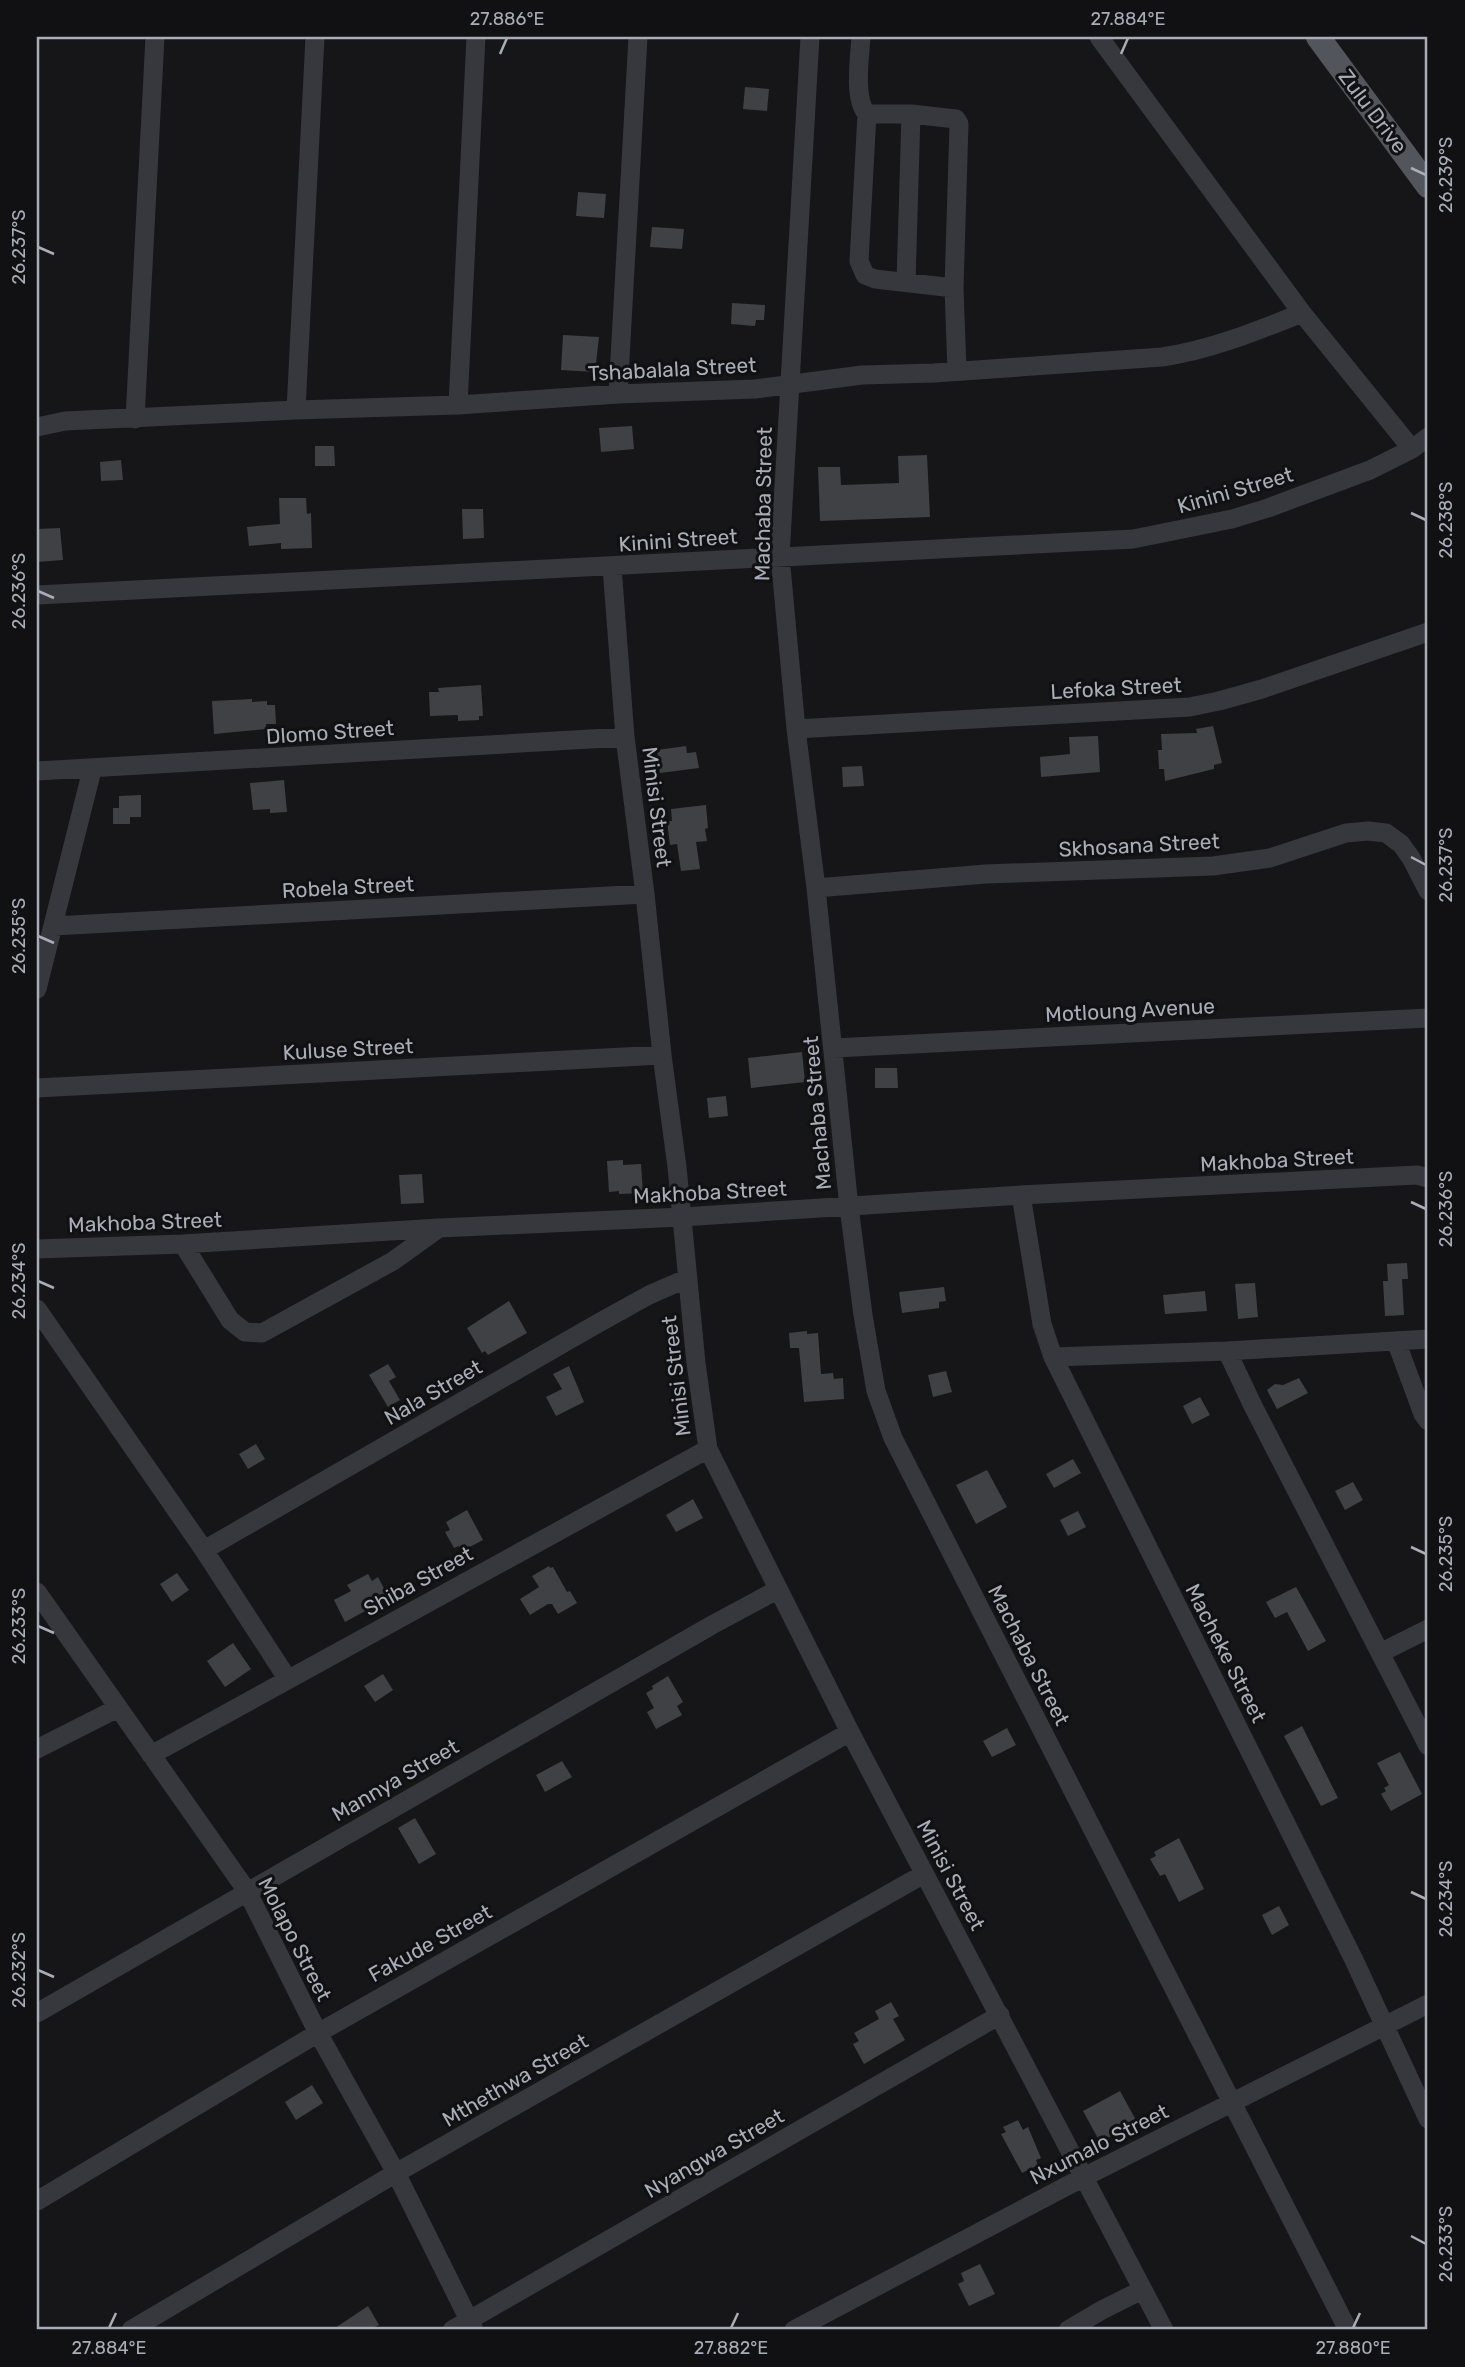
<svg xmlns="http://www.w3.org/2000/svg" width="1465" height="2367" font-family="Rubik,sans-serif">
	<rect width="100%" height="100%" fill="#161618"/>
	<path fill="#404145" d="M745 87 769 89 767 111 743 109Z
		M578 192 606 194 604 218 576 216Z
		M652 227 684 229 682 249 650 247Z
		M732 303 765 305 764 320H756L755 326 731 324Z
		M563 335 599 337 595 372 561 370Z
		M632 426 634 449 601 452 599 428Z
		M315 446H334L335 466H315Z
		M927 455 930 517 820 521 818 467H840L841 485 899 483 898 456Z
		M121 460 123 480 101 481 100 462Z
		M279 498H306L307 514 311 513 312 548 281 549V543L249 546 247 527 280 524Z
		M462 509H483L484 538 463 539Z
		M60 528 63 560 37 562V529Z
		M481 685 483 716H479V720L458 721V715L430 716 429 692H439L438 688Z
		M252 699V702L267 701V705H275L276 724H266V729L214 734 212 701Z
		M1213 726 1222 763 1214 765V769L1165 781 1164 769H1159L1158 750H1162L1161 734 1197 733 1196 729Z
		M1098 736 1100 772 1041 777 1040 757 1070 754 1069 737Z
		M686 746 687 753 696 752 699 768 660 773 657 750Z
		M862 766 864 786 843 787 842 767Z
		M284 780 287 812 270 813V809L253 810 250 783Z
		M141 795V817H130V824H113V808H119V796Z
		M706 805 708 828 705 829 707 841 696 842 700 869 681 871 677 844 670 845 667 821H672L671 809Z
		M802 1052 805 1082 751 1088 748 1058Z
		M875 1068H897L898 1088H875Z
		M726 1096 728 1116 709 1118 707 1098Z
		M623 1160V1165L641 1164 643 1193 619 1194V1191L609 1192 607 1161Z
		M422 1174 424 1203 401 1204 399 1175Z
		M1407 1263 1408 1279H1402L1404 1315 1385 1316 1383 1281H1388L1387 1264Z
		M1255 1283 1258 1317 1238 1319 1235 1284Z
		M944 1287 946 1301 939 1302V1308L902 1313 899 1292Z
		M1205 1291 1207 1311 1165 1314 1163 1295Z
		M509 1301 527 1333 488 1355 485 1351 482 1353 467 1328Z
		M807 1331V1334L818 1333 821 1374 833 1373 834 1379 843 1378 844 1399 804 1402 799 1348H790L789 1333Z
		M388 1364 396 1377 389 1381 400 1400 388 1407 369 1375Z
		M569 1366 584 1402 556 1416 546 1397 562 1389 553 1374Z
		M946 1371 952 1392 933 1397 928 1375Z
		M1299 1378 1308 1393 1277 1409 1267 1390 1275 1384 1283 1385Z
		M1200 1397 1210 1415 1192 1424 1183 1406Z
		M256 1444 265 1459 248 1469 239 1454Z
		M1073 1459 1081 1473 1054 1488 1046 1474Z
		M987 1470 1007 1507 976 1524 956 1485Z
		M1353 1482 1363 1500 1345 1510 1335 1491Z
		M693 1499 703 1518 676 1532 666 1515Z
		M467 1510 483 1540 462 1551 459 1546 454 1548 445 1532 450 1530 446 1522Z
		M1078 1511 1086 1527 1068 1536 1060 1520Z
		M549 1566 550 1568 553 1567 567 1592 570 1591 577 1603 558 1614 552 1604H548L530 1615 520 1599 539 1587 532 1576Z
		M177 1573 189 1590 172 1602 160 1584Z
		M368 1574 372 1581 378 1577 389 1598 345 1622 334 1600 351 1591 347 1585Z
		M1296 1587 1326 1641 1308 1651 1287 1612 1275 1618 1266 1602Z
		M233 1643 251 1669 225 1687 207 1661Z
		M383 1674 393 1690 375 1702 364 1686Z
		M668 1676 683 1702 677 1706 682 1715 656 1729 647 1712 654 1708 646 1693 653 1689 652 1686Z
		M1302 1726 1338 1798 1321 1806 1284 1736Z
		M1007 1728 1016 1745 992 1757 983 1741Z
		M1400 1752 1422 1794 1391 1811 1381 1794 1386 1791 1384 1788 1389 1785 1377 1763Z
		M562 1761 572 1777 545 1792 536 1775Z
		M415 1818 436 1854 419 1864 398 1828Z
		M1179 1838 1204 1889 1179 1902 1165 1874 1160 1876 1150 1859 1156 1856 1154 1852Z
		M1279 1906 1289 1925 1272 1935 1262 1915Z
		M891 2002 899 2016 893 2019 905 2040 864 2064 853 2044 859 2041 854 2033 879 2019 875 2011Z
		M312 2085 323 2103 296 2120 285 2102Z
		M1120 2091 1137 2122 1100 2142 1083 2111Z
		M1018 2120 1023 2130 1028 2127 1041 2158 1036 2160 1038 2165 1022 2173 1001 2134 1006 2132 1003 2127Z
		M980 2264 995 2294 969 2306 958 2284 964 2281 961 2273Z
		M368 2306 379 2325 368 2330H332Z"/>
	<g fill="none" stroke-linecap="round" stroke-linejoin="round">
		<path stroke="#37383d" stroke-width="19" d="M810 37 780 556 796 729 816 888 849 1207 863 1315 876 1391 893 1438 1348 2330
			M861 37C860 56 853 99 867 114H911L956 119 959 124 954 288 957 371
			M1099 37 1302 313 1412 449
			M867 114 859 261 865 275 875 279 954 288
			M906 282 911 114
			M618 394 638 37
			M458 405 476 37
			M296 410 315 37
			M135 419 155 37
			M37 427 65 421 296 410 458 405 618 394 755 389 862 375 934 373 1162 357C1210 350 1257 331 1302 313
			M612 567 625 737 645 894 662 1055 677 1167 696 1363 708 1449 850 1732 1164 2330
			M37 595 1133 539 1232 519 1268 508 1370 470 1412 449 1428 437
			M796 729 1190 707 1219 701 1262 689 1428 632
			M37 771 625 737
			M816 888 986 874 1213 866 1270 858 1346 833 1368 831 1386 833 1401 844 1411 858 1428 891
			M53 926 645 894
			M37 989 92 770
			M834 1048 1428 1018
			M37 1088 662 1055
			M1021 1195 1042 1324 1053 1357 1354 1960 1428 2119
			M183 1244 230 1320 245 1332 262 1333 393 1261 439 1228
			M37 1249 183 1244 439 1228 682 1217 1021 1195 1417 1175 1428 1178
			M37 1309 204 1550 287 1678
			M1396 1341 1423 1414 1428 1421
			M1227 1351 1253 1406 1428 1746
			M1053 1357 1227 1351 1428 1339
			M204 1550 595 1325 649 1295 688 1278
			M37 1592 247 1891 318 2033 396 2173 474 2330
			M1380 1653 1428 1629
			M37 1749 118 1708
			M151 1755 708 1449
			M37 2013 712 1625 777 1590
			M37 2201 318 2033 850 1732
			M131 2330 396 2173 924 1874
			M452 2330 1000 2015
			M794 2330 1082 2178 1428 2004
			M1068 2330 1102 2310 1142 2290"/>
		<path stroke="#53555c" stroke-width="24" d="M1318 37 1428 186"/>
	</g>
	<path fill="none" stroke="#a8adb8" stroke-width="2.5" d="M500 54 507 38M1121 54 1128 38M1411 168 1426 175M38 247 54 254M1411 513 1426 520M38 591 54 598M1411 857 1426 865M38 936 54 943M1411 1202 1426 1209M38 1281 54 1288M1411 1547 1426 1554M38 1626 54 1633M1411 1892 1426 1899M38 1970 54 1977M1411 2236 1426 2244M109 2328 116 2313M731 2328 738 2313M1353 2328 1360 2313"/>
	<g text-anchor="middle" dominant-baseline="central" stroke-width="6" stroke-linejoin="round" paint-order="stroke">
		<g font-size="21" fill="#a8adb8" stroke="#111113">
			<text transform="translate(1373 111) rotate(53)">Zulu Drive</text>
			<text transform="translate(672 369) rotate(-3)">Tshabalala Street</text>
			<text transform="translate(1235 490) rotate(-16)">Kinini Street</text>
			<text transform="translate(763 504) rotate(-89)">Machaba Street</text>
			<text transform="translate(678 540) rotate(-4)">Kinini Street</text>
			<text transform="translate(1116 688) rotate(-3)">Lefoka Street</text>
			<text transform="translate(330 732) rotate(-4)">Dlomo Street</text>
			<text transform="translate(657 807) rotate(83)">Minisi Street</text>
			<text transform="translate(1139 845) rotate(-3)">Skhosana Street</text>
			<text transform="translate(348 887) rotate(-3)">Robela Street</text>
			<text transform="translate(1130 1010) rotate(-3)">Motloung Avenue</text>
			<text transform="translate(348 1049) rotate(-3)">Kuluse Street</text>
			<text transform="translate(817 1113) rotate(-95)">Machaba Street</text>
			<text transform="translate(1277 1160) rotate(-3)">Makhoba Street</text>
			<text transform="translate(710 1192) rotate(-3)">Makhoba Street</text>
			<text transform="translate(145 1222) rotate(-2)">Makhoba Street</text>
			<text transform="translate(676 1376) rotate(-97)">Minisi Street</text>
			<text transform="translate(433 1392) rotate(-30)">Nala Street</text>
			<text transform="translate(418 1581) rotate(-29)">Shiba Street</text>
			<text transform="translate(1226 1653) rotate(63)">Macheke Street</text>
			<text transform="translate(1029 1655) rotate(63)">Machaba Street</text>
			<text transform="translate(395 1780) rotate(-30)">Mannya Street</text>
			<text transform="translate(951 1875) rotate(62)">Minisi Street</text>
			<text transform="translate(295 1939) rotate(63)">Molapo Street</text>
			<text transform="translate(430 1943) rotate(-29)">Fakude Street</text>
			<text transform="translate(515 2080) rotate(-30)">Mthethwa Street</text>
			<text transform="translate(1099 2144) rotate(-27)">Nxumalo Street</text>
			<text transform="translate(714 2153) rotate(-30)">Nyangwa Street</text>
		</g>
	</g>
	<rect width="1465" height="2367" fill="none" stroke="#111113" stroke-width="77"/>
	<rect x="38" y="38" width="1388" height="2290" fill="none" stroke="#a8adb8" stroke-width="2.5"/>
	<g font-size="18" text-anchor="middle" fill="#a8adb8">
		<text x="507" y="25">27.886°E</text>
		<text x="1128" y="25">27.884°E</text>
		<text transform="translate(1446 175) rotate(-90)" y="6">26.239°S</text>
		<text transform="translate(19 247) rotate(-90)" y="6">26.237°S</text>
		<text transform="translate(1446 520) rotate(-90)" y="6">26.238°S</text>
		<text transform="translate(19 591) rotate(-90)" y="6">26.236°S</text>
		<text transform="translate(1446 865) rotate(-90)" y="6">26.237°S</text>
		<text transform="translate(19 936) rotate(-90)" y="6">26.235°S</text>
		<text transform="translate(1446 1209) rotate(-90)" y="6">26.236°S</text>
		<text transform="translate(19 1281) rotate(-90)" y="6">26.234°S</text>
		<text transform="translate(1446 1554) rotate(-90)" y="6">26.235°S</text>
		<text transform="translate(19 1626) rotate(-90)" y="6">26.233°S</text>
		<text transform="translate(1446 1899) rotate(-90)" y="6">26.234°S</text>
		<text transform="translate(19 1970) rotate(-90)" y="6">26.232°S</text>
		<text transform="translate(1446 2244) rotate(-90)" y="6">26.233°S</text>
		<text x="109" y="2354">27.884°E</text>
		<text x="731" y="2354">27.882°E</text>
		<text x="1353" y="2354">27.880°E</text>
	</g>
</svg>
